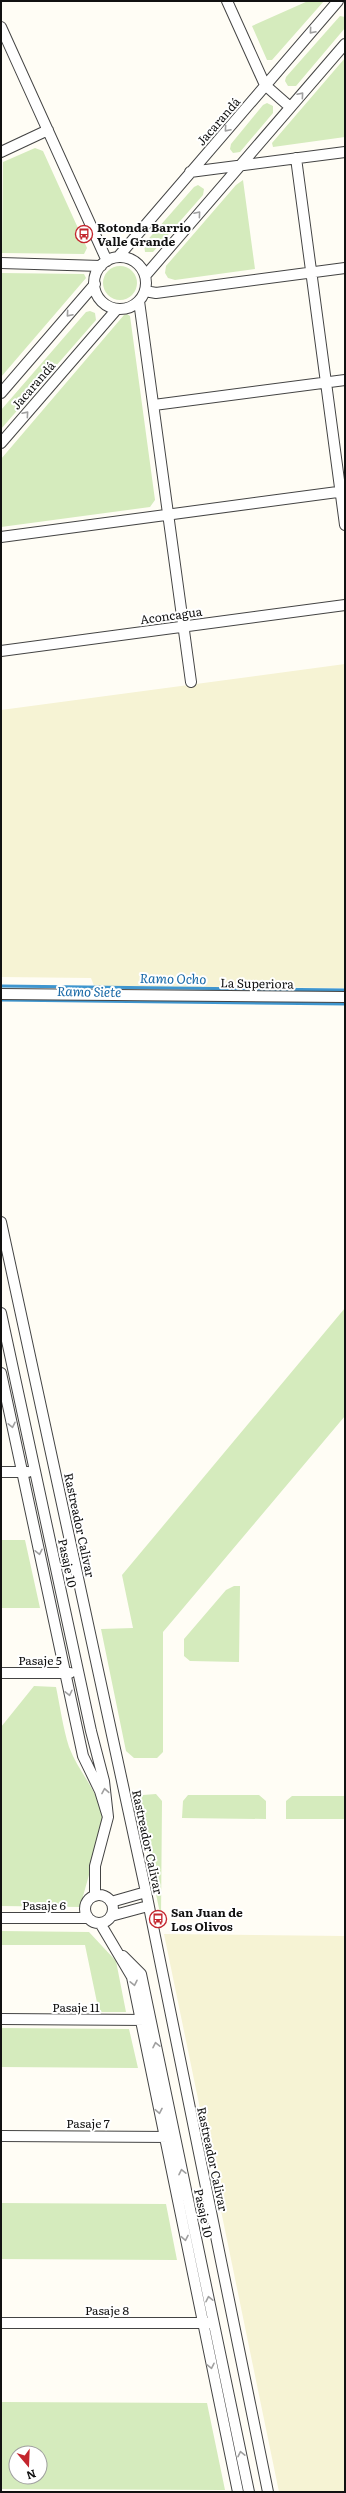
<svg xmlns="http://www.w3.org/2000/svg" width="346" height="2493" font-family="Literata,serif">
	<rect width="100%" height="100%" fill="#fffdf5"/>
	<path fill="#f6f3d4" d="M345 664V988L94 986 91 978 1 977V710Z
		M164 1934 345 1936V2492H279Z"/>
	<path fill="#d5ebbd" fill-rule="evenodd" d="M308 1H324L272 60H267L252 26Z
		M340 16 345 17V28L296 86H288L285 81 286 77Z
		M345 58V137L273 147 272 143Z
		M267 103 273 106V113L240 152 233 153 230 149 231 144 263 105Z
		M35 148 43 151 87 248 84 254 2 253 3 162Z
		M243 180 255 269 175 280 168 278 165 273 166 266 236 185Z
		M198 185 204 189 203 195 153 252H145L144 244 194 187Z
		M103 283a17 17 0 1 1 34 0a17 17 0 1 1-34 0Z
		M1 273 84 274 86 278 1 377Z
		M90 311 95 313 96 320 1 429V410L86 312Z
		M124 315 127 314 130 316 155 500 150 507 1 527V459Z
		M345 1308V1416L163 1632V1752L157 1758H134L126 1751 101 1629 133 1628 122 1575Z
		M1 1540H25L40 1608H1Z
		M234 1586H240L239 1662 190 1661 184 1656V1639L226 1590Z
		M34 1686 56 1687C60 1706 63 1728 69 1747 79 1774 103 1795 103 1825L80 1907 1 1906V1727Z
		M156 1794 162 1801 161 1918 137 1803 143 1795Z
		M188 1795H259L266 1801V1819L182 1818 183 1801Z
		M292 1796H345V1819H286V1801Z
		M1 1931 89 1932 116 1961 126 2012H99L85 1945H1Z
		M1 2028 129 2029 138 2068 1 2067Z
		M1 2203 166 2204 177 2260 1 2259Z
		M1 2402 207 2403 225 2490 1 2489ZM16 2453H40V2477H16Z"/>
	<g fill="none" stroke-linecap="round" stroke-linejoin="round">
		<path stroke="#3f96cf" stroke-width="3" d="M1 986 345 990
			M1 1000 345 1004"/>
		<g stroke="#444" stroke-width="12">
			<path id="minor" d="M227 1 265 85 290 107
				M1 27 107 261
				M1 152 48 130
				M296 158 345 525
				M190 172 345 152
				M118 257 338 1
				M94 283a26 26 0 1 1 52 0a26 26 0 1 1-52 0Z
				M1 263 101 266
				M145 276 345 44
				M145 291 156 293 345 268
				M139 301 191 682
				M1 393 95 284
				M154 405 345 380
				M1 443 117 309
				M1 537 345 491
				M1 651 345 605
				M1 994 345 997
				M1 1222 146 1892 268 2492
				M1 1313 91 1731 104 1781 108 1817 100 1791 83 1756 1 1373
				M1 1472H28
				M1 1673H70
				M85 1909a14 14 0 1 1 28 0a14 14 0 1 1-28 0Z
				M95 1896V1866L108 1817
				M111 1902 146 1892
				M111 1916 148 1906
				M1 1918H87
				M100 1923 132 1977 238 2492
				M123 1956 141 1974 249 2492
				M1 2019 147 2020
				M1 2136 171 2137
				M1 2323H208"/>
		</g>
		<use href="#minor" stroke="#fff" stroke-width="10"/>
	</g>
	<defs><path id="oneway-chevron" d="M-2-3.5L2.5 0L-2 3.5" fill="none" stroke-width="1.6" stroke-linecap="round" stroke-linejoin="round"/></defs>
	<g stroke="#a0a0a0">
		<use href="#oneway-chevron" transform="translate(312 31) rotate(131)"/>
		<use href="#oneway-chevron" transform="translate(301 95) rotate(-49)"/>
		<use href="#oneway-chevron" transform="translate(227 129) rotate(131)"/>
		<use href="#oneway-chevron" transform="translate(198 214) rotate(-50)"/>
		<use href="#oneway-chevron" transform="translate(69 314) rotate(131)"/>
		<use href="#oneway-chevron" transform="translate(26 414) rotate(-49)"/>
		<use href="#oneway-chevron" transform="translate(12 1425) rotate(78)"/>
		<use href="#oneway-chevron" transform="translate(39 1552) rotate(78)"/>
		<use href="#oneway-chevron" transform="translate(69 1693) rotate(77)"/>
		<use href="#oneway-chevron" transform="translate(105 1791) rotate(-100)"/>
		<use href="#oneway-chevron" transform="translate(134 1983) rotate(78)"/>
		<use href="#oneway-chevron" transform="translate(156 2045) rotate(-102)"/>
		<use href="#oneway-chevron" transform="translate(159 2111) rotate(79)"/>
		<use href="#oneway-chevron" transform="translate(182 2172) rotate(-102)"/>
		<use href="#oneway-chevron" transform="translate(185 2238) rotate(79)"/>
		<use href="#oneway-chevron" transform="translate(209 2299) rotate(-102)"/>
		<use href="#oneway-chevron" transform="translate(211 2366) rotate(78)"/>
		<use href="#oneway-chevron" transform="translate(241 2454) rotate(-102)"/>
	</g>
	<defs>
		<g id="bus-ring" transform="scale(0.9)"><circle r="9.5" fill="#fff" stroke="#c4262e" stroke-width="1.5"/><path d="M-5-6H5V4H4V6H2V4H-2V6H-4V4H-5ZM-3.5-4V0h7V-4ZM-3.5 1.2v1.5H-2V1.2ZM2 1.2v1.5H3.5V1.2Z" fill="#c4262e"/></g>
	</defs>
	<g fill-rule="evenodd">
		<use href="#bus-ring" x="84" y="234"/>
		<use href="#bus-ring" x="158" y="1919"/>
	</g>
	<g text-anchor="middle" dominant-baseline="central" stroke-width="4" stroke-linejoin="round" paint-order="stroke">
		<g font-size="12" fill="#111" stroke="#fff">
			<text transform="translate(218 121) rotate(-49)">Jacarandá</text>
			<text transform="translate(33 385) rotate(-49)">Jacarandá</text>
			<text transform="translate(171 615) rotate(-8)">Aconcagua</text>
			<text transform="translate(257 983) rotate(1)">La Superiora</text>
			<text transform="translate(80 1525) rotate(78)">Rastreador Calivar</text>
			<text transform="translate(68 1563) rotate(78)">Pasaje 10</text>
			<text x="40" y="1660">Pasaje 5</text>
			<text transform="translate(148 1842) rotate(78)">Rastreador Calivar</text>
			<text x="44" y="1905">Pasaje 6</text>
			<text x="76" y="2007">Pasaje 11</text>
			<text x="88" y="2123">Pasaje 7</text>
			<text transform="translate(213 2159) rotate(78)">Rastreador Calivar</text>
			<text transform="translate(204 2213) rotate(78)">Pasaje 10</text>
			<text x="107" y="2310">Pasaje 8</text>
		</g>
		<g font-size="12" font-weight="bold" fill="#111" stroke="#fff" text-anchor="start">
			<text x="97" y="227">Rotonda Barrio<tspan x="97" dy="14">Valle Grande</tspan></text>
			<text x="171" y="1912">San Juan de<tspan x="171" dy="14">Los Olivos</tspan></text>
		</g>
		<g font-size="13" font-style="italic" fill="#1768a6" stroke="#fff">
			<text transform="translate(173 978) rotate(1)">Ramo Ocho</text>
			<text transform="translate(89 991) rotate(1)">Ramo Siete</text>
		</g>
	</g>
	<rect width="346" height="2493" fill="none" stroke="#111111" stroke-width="4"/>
	<g transform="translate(28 2465) rotate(161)"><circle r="19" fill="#ffffff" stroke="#a0a0a0"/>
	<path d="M0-3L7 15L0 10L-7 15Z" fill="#c4262e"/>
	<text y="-6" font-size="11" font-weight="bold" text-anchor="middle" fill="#111111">N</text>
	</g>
</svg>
